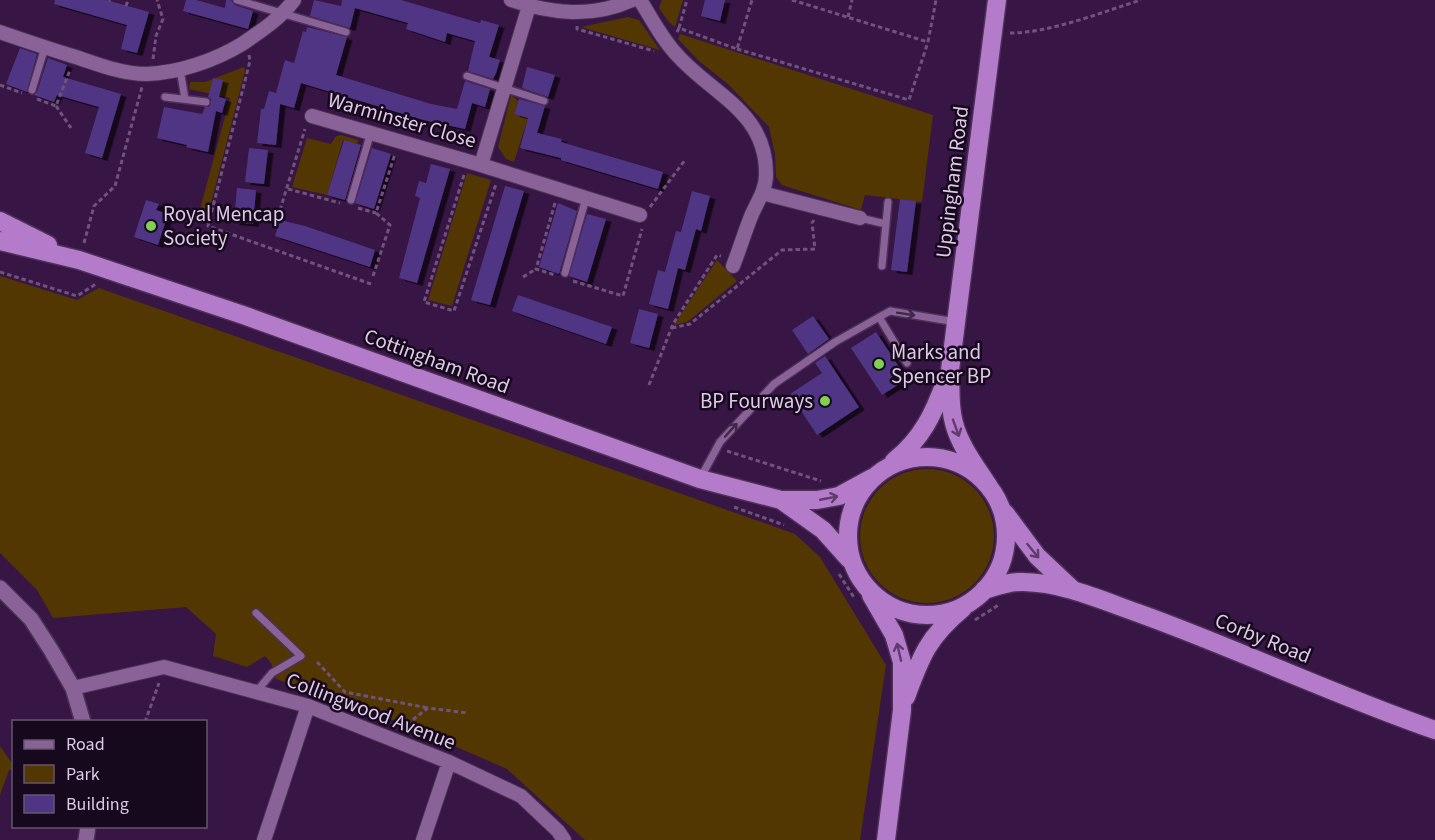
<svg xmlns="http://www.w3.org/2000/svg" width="1435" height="840" font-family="'Source Sans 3',sans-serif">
	<defs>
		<filter id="shadow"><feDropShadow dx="5.5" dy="3" stdDeviation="0" flood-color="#0009"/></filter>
	</defs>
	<rect width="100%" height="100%" fill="#371544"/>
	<path fill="#533702" d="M662 0H683L675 27 669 22 659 8Z
		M628 17 639 20 660 50 581 27Z
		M680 34 933 115 922 202 865 195 861 210 782 185 776 177 775 154 769 127 728 84 699 61 678 39Z
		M244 67 245 71 206 223 197 220 230 98 189 89 190 82H205Z
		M511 95 518 101 514 114 528 118 514 162 506 159 498 147Z
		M341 135 359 140 357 144 343 140 327 195 292 187 307 138 331 144 336 136Z
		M467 173 491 180 452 306 428 300Z
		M717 260 737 281 687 322 674 325Z
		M0 276 77 300 99 288 795 534 820 557 886 665 860 840H585L507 769 399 722 276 679 271 663 265 656 247 667 213 656 216 634 186 607 53 618 37 590 0 553Z
		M860 536a67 67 0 1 1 134 0a67 67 0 1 1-134 0Z
		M0 746 13 765 14 769 9 770 0 795Z"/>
	<path fill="#503584" filter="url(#shadow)" d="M55 0H106L149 12 137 53 121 49 127 25 54 4Z
		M186 0H196L225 8 226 0H231L235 5 253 11 248 29 183 11Z
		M314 0 341 6 342 0H401L480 23 481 20 499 25 489 57 500 60 496 73 493 79 468 71 475 41 447 33 445 42 406 29 408 23 355 8 350 28 310 16Z
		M705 0H725L720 21 701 16Z
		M307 27 347 37 336 75 431 104 457 109 465 81 490 89 485 107 472 103 465 129 423 120 301 83 294 108 280 104 276 145 257 143 261 109H264L269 91 276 93 285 60 294 63 303 31 306 32Z
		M20 48 37 54 27 92 6 84Z
		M48 58 67 65 63 77 121 94 102 158 85 153 99 107 57 95 54 102 34 95 37 92Z
		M527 67 555 75 548 97 522 88Z
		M213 78 223 80 219 97 226 99 222 113 216 111 208 152 186 147 187 145 157 138 164 107 202 114 205 107H209L211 103V99L208 97Z
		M519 99 545 106 537 133 562 139 561 142 663 172 658 189 561 160V158L520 148 528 118 514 114Z
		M344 140 361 145 345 200 327 195Z
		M249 148 268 150 264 184 245 182Z
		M372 148 391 154 374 209 355 203Z
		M431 164 450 169 417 283 399 278 420 198 415 196 419 181 426 183Z
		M505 186 524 191 490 305 471 300Z
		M237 188 256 190 253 224 234 222Z
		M692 191 710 196 701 231 696 229 685 270 678 268 668 309 649 304 658 270 665 272 676 231 681 232Z
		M900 199 916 201 907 272 891 270Z
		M146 200 159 204 156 210 168 214 158 245 134 237Z
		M558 203 577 211 559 274 539 267Z
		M587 214 606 219 587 282 569 276Z
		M280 220 305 226 375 250 370 267 275 236Z
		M518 295 612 327 606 344 512 311Z
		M639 309 658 314 649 348 630 343Z
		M813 316 829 339 808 354 792 330Z
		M876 332 907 379 882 395 851 348Z
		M825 356 859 407 817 435 790 394 822 373 815 363Z"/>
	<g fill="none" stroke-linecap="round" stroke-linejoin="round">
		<g stroke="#4c3056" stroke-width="10">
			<path id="lane" d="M237 0 346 32
				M180 69 185 99
				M467 76 544 101
				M32 90 45 47
				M165 97 206 102
				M351 200 371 132
				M860 218 886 224
				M882 266 888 202
				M565 273 586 198
				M879 317 907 363
				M701 477 720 442 774 384 835 342 890 311 956 322
				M256 692 272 673 301 656 256 613"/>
		</g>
		<g stroke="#4c3056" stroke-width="16">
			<path id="street" d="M511 0C552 14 592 18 632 0
				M640 0C652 19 663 41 679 57 715 96 767 113 766 175 766 189 758 201 752 214 745 231 740 248 733 266
				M0 32C26 41 53 50 79 58 100 65 123 74 146 74 178 73 214 61 242 44 261 31 280 19 294 0
				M312 116 481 165 529 6
				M481 165 640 215
				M762 193 860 218
				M73 688 164 667 308 706 449 762 521 796 558 831 564 840
				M264 840 308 706
				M423 840 449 762"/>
		</g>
		<g stroke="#4c3056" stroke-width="18">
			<path id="secondary" d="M0 588 31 619 51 650 73 688 83 722
				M86 840 88 826"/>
		</g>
		<g stroke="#4c3056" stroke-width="21">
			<path id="highway" d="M0 221 48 245
				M0 241 79 260 243 315 700 479 781 500H817L839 496 872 478
				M848 536a79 79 0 1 1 158 0a79 79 0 1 1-158 0Z
				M894 461C922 439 934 413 946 380
				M991 490C978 469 960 447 954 423 949 406 951 388 950 370L997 0
				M781 500 823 530 849 559
				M1005 513 1037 556 1072 589
				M984 590C998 586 1010 581 1024 582 1064 583 1101 600 1138 613 1238 649 1334 695 1435 730
				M871 595 894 635 902 662V710L886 840
				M906 697C921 656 928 637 963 608"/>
		</g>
		<path stroke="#70537c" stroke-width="3" stroke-dasharray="4.5 3" stroke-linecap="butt" d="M792 0 928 42 936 0
			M109 1 110 0
			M126 6 128 0
			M848 17 852 0
			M577 26V29L654 51
			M679 28 687 0
			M677 32 679 28 737 49 752 0
			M1010 33C1050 33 1102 12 1141 0
			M737 49 909 100 928 42
			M249 55 250 61 208 226 371 284
			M153 59 156 36 163 19 157 0
			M0 85 22 93
			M37 99 56 106 70 70
			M56 106 71 128
			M464 175 424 302 454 311 496 184
			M288 189 340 203
			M555 203 536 269 555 275
			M650 207 685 160
			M358 208 376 213
			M280 210 305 129
			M84 243 94 206 115 186 142 87
			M0 272 77 296 96 284
			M373 276 390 225 376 213 395 154
			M523 277 536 269
			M573 281 623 296 642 229
			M672 328 690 324 782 250 815 249 812 223 814 220
			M649 385 673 324 717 255 721 256
			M727 451 821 481
			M734 507 784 525
			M839 574 855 599
			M975 620 1000 604
			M317 662 345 692 428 708
			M145 722 159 683
			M401 729 428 708 468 713"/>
		<use href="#lane" stroke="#896398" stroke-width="7"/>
		<use href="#street" stroke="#896398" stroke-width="14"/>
		<use href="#secondary" stroke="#896398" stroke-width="15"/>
		<use href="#highway" stroke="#b47bcb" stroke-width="18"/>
	</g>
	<defs><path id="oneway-shaft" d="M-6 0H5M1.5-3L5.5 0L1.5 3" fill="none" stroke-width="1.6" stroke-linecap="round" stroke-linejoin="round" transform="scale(1.5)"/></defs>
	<g stroke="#3f2848">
		<use href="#oneway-shaft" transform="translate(906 314) rotate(9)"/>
		<use href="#oneway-shaft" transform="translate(731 430) rotate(-48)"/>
	</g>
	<g stroke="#5e3c6b">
		<use href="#oneway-shaft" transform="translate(956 428) rotate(70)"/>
		<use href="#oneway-shaft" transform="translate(829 498) rotate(-11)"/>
		<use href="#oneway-shaft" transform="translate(1033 551) rotate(51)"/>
		<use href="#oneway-shaft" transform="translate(899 652) rotate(-103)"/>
	</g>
	<g fill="#80d051" stroke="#17091d" stroke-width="2">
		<circle cx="151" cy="226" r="6"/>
		<circle cx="879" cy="364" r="6"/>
		<circle cx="825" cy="401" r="6"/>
	</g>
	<g text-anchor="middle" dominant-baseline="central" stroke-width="5" stroke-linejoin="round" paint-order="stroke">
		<g font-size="21" fill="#ddc9e6" stroke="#17091d">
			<text transform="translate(402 120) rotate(16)">Warminster Close</text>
			<text transform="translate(952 182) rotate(-83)">Uppingham Road</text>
			<text transform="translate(437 361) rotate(20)">Cottingham Road</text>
			<text transform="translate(1263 638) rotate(22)">Corby Road</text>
			<text transform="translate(371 711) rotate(21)">Collingwood Avenue</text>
		</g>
		<g font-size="21" fill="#ddc9e6" stroke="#17091d" text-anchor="start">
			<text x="163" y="214">Royal Mencap<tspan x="163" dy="24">Society</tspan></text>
			<text x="891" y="352">Marks and<tspan x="891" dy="24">Spencer BP</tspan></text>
			<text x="813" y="401" text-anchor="end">BP Fourways</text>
		</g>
	</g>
	<rect x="12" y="720" width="195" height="108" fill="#17091d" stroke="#66566d" stroke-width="1.5"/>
	<rect x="24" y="740" width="30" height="9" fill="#896398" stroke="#66566d" stroke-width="1.5"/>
	<text x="66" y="750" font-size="18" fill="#ddc9e6">Road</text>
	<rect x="24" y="765" width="30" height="18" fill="#533702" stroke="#66566d" stroke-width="1.5"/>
	<text x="66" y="780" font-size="18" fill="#ddc9e6">Park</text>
	<rect x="24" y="795" width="30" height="18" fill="#503584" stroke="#66566d" stroke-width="1.5"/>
	<text x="66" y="810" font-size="18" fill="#ddc9e6">Building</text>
</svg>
